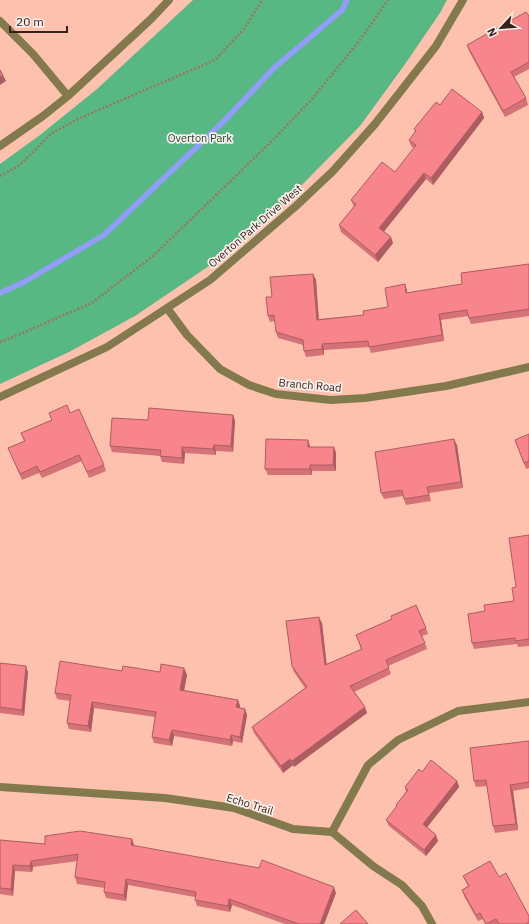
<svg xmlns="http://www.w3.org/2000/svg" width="529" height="924" font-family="'IBM Plex Sans',sans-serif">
	<rect width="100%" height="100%" fill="#fdc1ae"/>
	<path fill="#57b884" d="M193 0H447L440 13 403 67 360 126 295 192 254 230 212 264 135 316 69 352 0 384V164L40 135 97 89Z"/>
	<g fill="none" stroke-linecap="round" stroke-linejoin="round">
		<path stroke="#929cfc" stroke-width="5.5" d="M0 293 24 282 104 235 223 122 274 68 342 10 347 0"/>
		<path stroke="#9d7366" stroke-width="2.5" stroke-dasharray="2 2" stroke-linecap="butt" d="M0 176 20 165 52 133 80 118 215 60 244 29 262 0
			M0 342 13 337 92 303 153 256 274 139 312 99 360 40 388 0"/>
		<path stroke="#82794d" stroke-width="8" d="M0 21 33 54 68 96
			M0 146 43 116 68 96 151 19 169 0
			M167 308 187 335 220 369 249 385 276 394 331 400 365 398 446 386 529 367
			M0 397 107 347 210 280 296 206 333 171 375 124 436 46 463 0
			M0 787 165 798 234 808 293 829 332 832 373 866 402 885 422 906 432 924
			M332 832 368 765 398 740 458 711 529 702"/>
	</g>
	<path fill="#d47278" d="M529 16V69L514 77 526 98 528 105 505 117 469 51 467 45Z
		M440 105 482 112 484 118 433 185 426 179 384 231 393 243 378 262 341 232 339 225 354 207 351 200 395 172 414 148 411 146 409 140 415 132 414 129Z
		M529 264V316L471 324 468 316 441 320 444 341 371 353 369 347 324 350V355L306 357 304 351 303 345 278 338 276 332 275 321 270 322 268 316 272 297 313 274 316 280 319 319 364 315 388 307 405 284 407 293 462 284Z
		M49 413H70L104 465 106 471 89 478 82 461 42 478 39 473 22 480 8 448 24 441 21 433 52 420Z
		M233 415 235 421 233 452 216 451V455L185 453 184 464 162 462 160 456 112 452 110 446 148 420Z
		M529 434V468L526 469 515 440Z
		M308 440 310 447H334L336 453V471H312V475H268L265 469Z
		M457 445 463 488 429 493 431 501 406 505 403 496 384 499 381 493Z
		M529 535V646L518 647 517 644 474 649 472 643 485 611 514 601Z
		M322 623 327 665 361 649 356 635 426 628 428 634 422 636 427 649 388 666 391 674 354 692 367 713 294 767 293 765 283 773 254 733 252 727 305 688 294 672 292 666Z
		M0 663 28 672 24 716 0 713Z
		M184 668 187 675 184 690 238 700 240 706V708L245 709 247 715 242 743 233 741 232 746 174 736 172 746 154 743 152 737 155 717 94 708 91 732 69 729 67 723 70 701 57 699 55 693 122 671 160 672Z
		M529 741V788L513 791 518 830 495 833 493 826 487 786 476 787 474 781Z
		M422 772 457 781 459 787 427 827 438 841 426 856 389 826 386 820 397 807 396 805 406 792 405 787Z
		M132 839 134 846 336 893 324 924H285L232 905 230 912 197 906 195 900V897L128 885 126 901 106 898 104 892 105 888 77 884 75 877 78 861 33 867 32 872 15 871 13 896 0 894V840L45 844Z
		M463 876 499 877 529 916V924H485L483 919 478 921 464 896 462 890 468 886Z"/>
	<path fill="#ad5d61" d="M3 75 6 81 0 85V77Z
		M482 112 484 118 433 185 431 178Z
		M424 173 426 179 382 234 379 228Z
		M391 237 393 243 378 262 375 255Z
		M313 274 316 280 319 326 317 320Z
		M405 284 407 290 408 300 406 293Z
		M439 314 441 320 444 341 442 335Z
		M322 344 324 350V355L322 349Z
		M233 415 235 421 233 452 231 446Z
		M454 439 457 445 463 488 461 482Z
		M308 440 310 446V453L308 447Z
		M214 445 216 451V455L213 449Z
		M182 447 185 453 184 464 182 458Z
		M334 447 336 453V471L333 465Z
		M310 465 312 471V475L310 469Z
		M319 617 322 623 327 671 325 665Z
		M26 666 28 672 24 716 22 710Z
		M184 668 187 675 183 696 180 690Z
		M238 700 240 706 238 713 236 707Z
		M92 702 94 708 91 732 88 726Z
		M365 707 367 713 294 767 292 761Z
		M245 709 247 715 242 743 240 737Z
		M172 730 174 736 172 746 169 740Z
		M231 735 233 741 232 746 230 740Z
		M290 759 293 765 283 773 281 766Z
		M457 781 459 787 425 830 423 824Z
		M510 785 513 791 518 830 516 824Z
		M436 835 438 841 426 856 424 850Z
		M132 839 134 845 133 851 131 845Z
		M31 861 33 867 32 872 30 866Z
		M13 865 15 871 13 896 11 889Z
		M126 879 128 885 126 901 124 895Z
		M334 887 336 893 324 924H320Z
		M229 899 232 905 230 912 228 906Z"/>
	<path fill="#f7858b" stroke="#ad5d61" d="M526 12 529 16V62L511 72 526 98 503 111 467 45Z
		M0 70 3 75 0 77Z
		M452 89 482 112 431 178 424 173 379 228 391 237 375 255 339 225 356 204 351 200 382 162 395 172 416 145 409 140 416 131 414 129 436 102 440 105Z
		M529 264V309L469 318 467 310 439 314 442 335 369 347 368 341 322 344V349L304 351 303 340 276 332 274 315 268 316 266 297H272L270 277 313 274 317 320 364 315 363 311 388 307 385 288 405 284 406 293 462 284 461 273Z
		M67 405 70 413 79 409 104 465 87 472 79 455 40 472 37 466 20 474 8 448 25 441 21 433 52 420 49 413Z
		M149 408 233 415 231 446 214 445 213 449 182 447V458L160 456 161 450 110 446 112 418 148 420Z
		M529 434V461L524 463 515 440Z
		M266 439 308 440V447H334L333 465H310V469H265Z
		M454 439 461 482 427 487 429 495 404 499 402 490 381 493 375 452Z
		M529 535V639L515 641V638L472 643 468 614 485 611 484 605 514 601 512 588 516 587 509 538Z
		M416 605 426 628 419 631 425 643 386 660 389 668 350 686 365 707 292 761 290 759 281 766 252 727 307 687 292 666 286 621 319 617 325 665 362 649 356 635 392 619 391 616Z
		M60 661 122 671 123 666 160 672 161 664 184 668 180 690 238 700 236 707 245 709 240 737 231 735 230 740 172 730 169 740 152 737 156 712 92 702 88 726 67 723 71 695 55 693Z
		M0 663 26 666 22 710 0 707Z
		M529 741V782L510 785 516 824 493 826 486 780 474 781 470 748Z
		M431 760 457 781 423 824 436 835 424 850 386 820 397 806 396 805 408 790 405 787 419 769 422 772Z
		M80 831 132 839 131 845 259 868 262 860 334 887 320 924H299L229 899 228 906 195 900 196 892 126 879 124 895 104 892 105 882 75 877 78 854 31 861 30 866 13 865 11 889 0 888V840L45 844V836Z
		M490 861 499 877 506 873 529 916V922L526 924H499L496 919 486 924 480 913 476 915 462 890 469 886 463 876Z
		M356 910 368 924H340Z"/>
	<g text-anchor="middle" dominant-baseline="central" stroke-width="3.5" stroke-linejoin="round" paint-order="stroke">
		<g font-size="11" fill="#1b4a31" stroke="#fbefeb">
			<text x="200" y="138">Overton Park</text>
		</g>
		<g font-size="11" fill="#38211b" stroke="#fbefeb">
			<text transform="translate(255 226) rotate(-41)">Overton Park Drive West</text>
			<text transform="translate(310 385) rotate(5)">Branch Road</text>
			<text transform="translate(250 804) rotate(17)">Echo Trail</text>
		</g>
	</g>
	<g transform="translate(501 28) rotate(244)" stroke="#fbefeb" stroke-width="3" paint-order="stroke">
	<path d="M0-3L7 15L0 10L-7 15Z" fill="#38211b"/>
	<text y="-6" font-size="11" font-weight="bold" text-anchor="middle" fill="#38211b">N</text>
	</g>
	<path d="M10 26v6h57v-6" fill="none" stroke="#38211b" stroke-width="2"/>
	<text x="16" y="26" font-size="12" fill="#38211b" stroke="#fbefeb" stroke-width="3" paint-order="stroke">20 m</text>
</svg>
